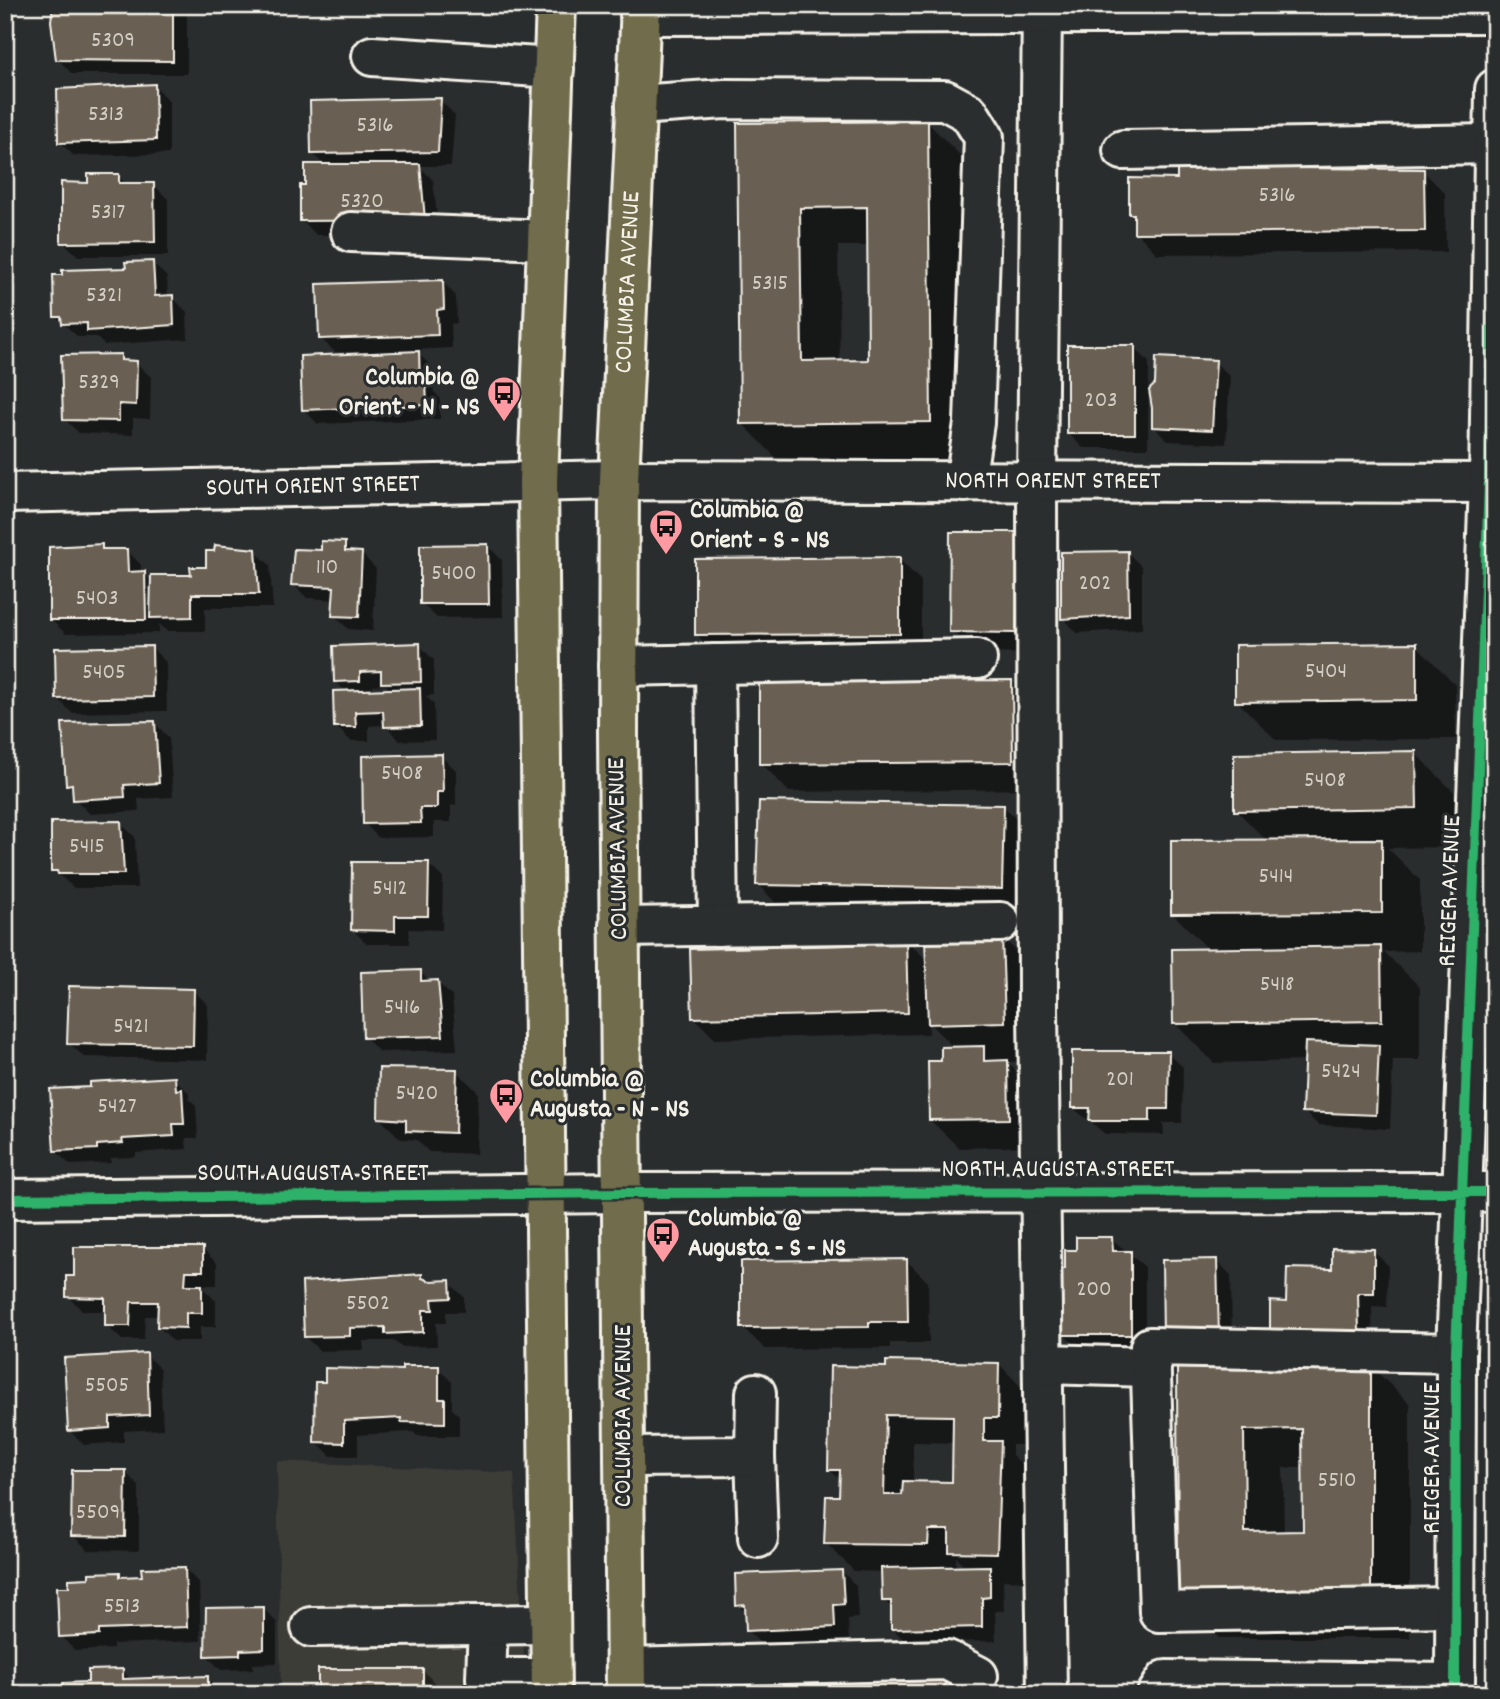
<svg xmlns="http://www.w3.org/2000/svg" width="1500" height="1699" font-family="Dekko,sans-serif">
	<rect width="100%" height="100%" fill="#2a2d2e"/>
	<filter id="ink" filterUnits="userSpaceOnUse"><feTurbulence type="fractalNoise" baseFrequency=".0143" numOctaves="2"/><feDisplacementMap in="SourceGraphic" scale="14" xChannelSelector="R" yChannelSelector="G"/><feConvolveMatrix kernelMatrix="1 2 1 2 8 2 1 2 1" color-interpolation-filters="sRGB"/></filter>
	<g filter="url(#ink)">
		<path fill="#3e3c39" d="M277 1461 514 1473 526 1694H281Z"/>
		<path fill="#0007" fill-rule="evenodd" d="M55 5H184L187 8V74H72L58 59Z
			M155 86 169 101V154L74 156 60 142Z
			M440 100 455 115 451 166H419L433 180 439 234 316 235 302 220 307 186 325 166 312 153Z
			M928 123 967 162 970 461 781 463 742 423 739 125ZM838 246H869L870 362H840Z
			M1423 171 1445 193 1446 252 1157 254 1136 232V218L1131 213 1179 180Z
			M118 176 127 185H154L168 199V256H78L63 242 90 184Z
			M152 263 167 277 168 297H172L187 312 188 339 104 345 96 337H78L56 317 63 276 128 270Z
			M442 281 456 296 457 323 451 324 452 348 415 350 432 367 434 392 440 398V419L318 424 304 410 361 355V352H335L320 338Z
			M1134 347 1149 362 1148 448H1083L1069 434Z
			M120 356 126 362 136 363 151 377 150 419 133 418V435L79 433 64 419Z
			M1215 362 1230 377 1226 444 1168 441 1153 426Z
			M1016 534 1038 555 1037 654 972 653 951 631Z
			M344 544 354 554H362L376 569 373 631 348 629 334 615 335 600 307 598 293 584 322 552Z
			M101 546 106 551 127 550 141 565V573L152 581 192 577 255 551 270 565 273 608H205V631H167L159 624V633L66 634 51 620Z
			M488 546 502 560 503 617 437 618 422 604Z
			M1128 553 1142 567V629L1077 633 1063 618Z
			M899 559 921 581V655L718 656 696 634Z
			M419 645 434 660V695L426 696 434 704 435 740 400 741 385 725 369 726V741H351L336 727 346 692 335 681ZM386 685 391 690 374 691 373 686Z
			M1416 645 1455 684 1456 739 1276 740 1237 701Z
			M152 648 166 662 167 711 72 713 57 698Z
			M1012 681 1040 710 1041 789 789 792 761 763Z
			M155 723 169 738 173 797 138 799 139 811 90 814 75 799V791L67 784Z
			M1415 753 1454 792 1455 847 1388 848 1420 880V951L1384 952 1420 987V1060H1393L1390 1129 1318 1125 1303 1111 1306 1061 1214 1063 1174 1023 1209 950 1172 913 1267 841 1236 810Z
			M441 756 456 770V806L451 805V822H434V837L379 838 364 823Z
			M1003 806 1032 835 1029 917 786 913 758 885Z
			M120 823 135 837 137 888H74L53 870Z
			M428 864 443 878 442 930 409 929V944H367L352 929Z
			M1002 937 1041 976 1043 1061 1007 1062 1036 1090 1037 1146 959 1148 930 1120 943 1063 954 1048 928 1022 929 1034 715 1039 693 1017 849 947 905 939 928 961Z
			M420 972 430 982H437L452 996 457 1050 379 1052 365 1037Z
			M194 991 208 1005 207 1060 84 1057 69 1043Z
			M1168 1053 1183 1067 1182 1123H1163L1164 1135 1105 1134 1073 1108Z
			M456 1071 478 1092 476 1154 429 1152 417 1140 401 1139 379 1118Z
			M174 1078 189 1093V1099L196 1105 198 1138H186L187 1149 136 1153V1157L111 1158V1163L70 1165 56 1151Z
			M1112 1239 1145 1267V1349H1079L1064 1335V1317L1059 1312 1067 1270 1078 1252Z
			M202 1249 217 1263V1285H200L216 1301V1327H200V1341H173L159 1327V1316H145L144 1340H122L107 1326V1311H82L68 1296Z
			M1374 1251 1388 1265 1387 1307 1372 1306 1373 1347 1286 1343 1271 1329 1288 1304 1334 1271Z
			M907 1261 928 1282 929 1343H890V1348L765 1349 743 1328Z
			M1164 1261H1217L1231 1275 1232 1351Z
			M422 1276 428 1282H449L464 1297V1312H446V1323H436L437 1346 401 1347 394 1341H363L364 1350 320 1351 305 1337Z
			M146 1355 160 1369 163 1429 124 1431V1442L84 1445 69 1430Z
			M999 1364 1027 1393 1025 1445H1012V1455L1028 1471 1025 1581 1003 1580 1004 1611H995L996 1641 907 1643 893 1629V1609L884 1600 883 1572 854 1571 826 1543 841 1498V1481L829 1469 888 1369ZM913 1442 955 1443 954 1484 913 1483ZM956 1557 967 1568 956 1569Z
			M1179 1365H1370L1410 1404V1638H1219L1179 1599ZM1283 1468H1304L1305 1533H1284Z
			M438 1368 452 1382V1409L459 1415V1436H417L413 1432 358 1435V1456H331L316 1441 404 1372Z
			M125 1472 139 1486V1551L88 1550 73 1536Z
			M185 1569 199 1583 201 1641 113 1644V1649L75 1651 61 1636 119 1574 125 1579Z
			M842 1571 856 1586 858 1618 848 1619 849 1641 762 1645 747 1630V1614L738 1605Z
			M263 1608 277 1623V1663L253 1664V1669L221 1670 207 1656Z
			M423 1670 444 1694H320Z
			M123 1671 132 1681 207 1678 222 1694H64Z
			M945 1677 961 1694H757Z"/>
		<path fill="#6b5f52" stroke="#f4f1e8" stroke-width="2" fill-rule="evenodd" d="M53 5H173V61L56 60 51 21Z
			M155 84 156 140 58 143 57 89Z
			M441 98 438 152 311 154 310 101Z
			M928 121 931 422 740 424 737 123ZM867 207 868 360 802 361 800 208Z
			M305 164H420L425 220 300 221V185H305Z
			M1177 167 1424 169 1425 231 1134 233V214H1129V178L1177 179Z
			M88 174H119V183H154L155 242 61 243V182L88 183Z
			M153 261 155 296 173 295 174 325 87 331V323L62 324 61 317H54L53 275H62V270L126 268 125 262Z
			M443 280 444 309 437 310 438 335 319 339 317 284Z
			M1067 345H1135V434H1067Z
			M419 351 420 383 426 382 427 405 302 410 300 356Z
			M121 354V360L137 361 136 405 119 404V421L63 420 61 355Z
			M1156 357 1216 360 1212 430 1152 427V408L1149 390 1155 384Z
			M950 532H1017L1016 633 949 632Z
			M321 541 345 542V551L362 552 359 617 332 616 334 587 291 585 294 549 321 550Z
			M102 544V549H127L128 572 145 571 146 620H49V547Z
			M488 544 489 604H420V545Z
			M215 545 256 549 259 594H192V617L150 618 151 575H191L190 567H206V551H214Z
			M1128 551 1129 615 1061 619V552Z
			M900 557V634L695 635V559Z
			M420 643 421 682 381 683V671L360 672V681L334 682 333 646Z
			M1417 643V700L1235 702V645Z
			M152 646 153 697 56 699 55 648Z
			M1012 680 1013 762 759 764V682Z
			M420 688 421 726 384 727 383 711 355 712 356 727H334L333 691Z
			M155 721 159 783 124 785 125 797 73 800 72 784 66 785 62 723Z
			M1416 751 1417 808 1234 811V754Z
			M442 754 443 792H437V808H420L421 823 363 824 362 756Z
			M759 801 1004 805 1002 889 756 885Z
			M121 821 124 874H58L57 871H51V822Z
			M1382 839V913L1171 914V840Z
			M352 862H429L428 916H395V931L351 930Z
			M1002 935 1005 1022 928 1024 925 937Z
			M906 937 908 1013 692 1018 690 949 848 945 847 938Z
			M1381 946 1382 1021 1173 1024 1172 949Z
			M421 970V981L438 980 443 1036 363 1038 361 972Z
			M69 986 194 989 193 1046 67 1044Z
			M1305 1042 1379 1045 1376 1115 1302 1112Z
			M984 1046V1061L1008 1060 1009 1119 929 1120 928 1061H941V1047Z
			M1072 1051H1169L1168 1109H1150V1121H1089L1090 1108H1072Z
			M379 1068 457 1069 455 1133 406 1131V1120L378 1118Z
			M175 1077 176 1090 182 1089 184 1124H173L174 1136 122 1139 123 1143 97 1145V1149L54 1151 50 1089 90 1087V1082Z
			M1076 1237H1112L1113 1251H1131V1335H1062V1312L1058 1313V1269H1065V1250H1076Z
			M74 1247H203V1271H186L185 1285H202V1313H186V1328L157 1327 158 1302H131L130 1326H105V1298L66 1297V1276H74Z
			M1332 1248 1374 1249V1293H1358L1359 1333 1270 1330V1301L1286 1302 1287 1268 1332 1269Z
			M907 1259 908 1322H869V1327L741 1328V1261Z
			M1217 1259 1219 1337 1163 1338 1162 1260Z
			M422 1274V1278L430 1281 450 1280 451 1298 432 1299 433 1310H423V1332L385 1334V1327L350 1328V1336L304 1337 302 1282Z
			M147 1353 149 1415 110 1417V1428L68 1431 64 1358Z
			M886 1361 999 1363 998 1418H984V1441H1001L997 1553 949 1552V1530H929L928 1545 824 1544 826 1496H839L840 1470H828L830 1366 886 1367ZM886 1415 953 1416 952 1482 903 1481 902 1495H884Z
			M1177 1363H1371V1599L1178 1600ZM1302 1429 1303 1531 1245 1532 1244 1430Z
			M402 1366H439V1399H445V1423L401 1422V1418L344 1421V1443L314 1442 315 1382H325V1368L402 1370Z
			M72 1470H126L125 1537 71 1536Z
			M990 1566V1597L982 1598V1627L891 1629V1601H882L881 1568Z
			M185 1567 187 1627 99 1630V1635L59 1637 57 1587H69V1579L89 1578V1573L120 1572V1577L142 1576 141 1568Z
			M842 1570 844 1604 834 1605 835 1627 746 1631 745 1605 736 1606 735 1574Z
			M264 1607V1649L240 1650V1655L205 1656 206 1608Z
			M123 1669V1679L208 1676V1694H62L63 1683 88 1682V1670Z
			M318 1669H423V1694H318Z
			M945 1676V1694H755V1677Z"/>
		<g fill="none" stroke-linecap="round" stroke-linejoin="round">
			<g stroke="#f4f1e8" stroke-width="44">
				<g id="minor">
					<path d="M1042 5 1037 482 1038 1009 1047 1694"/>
					<path d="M640 15 1495 13"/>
					<path d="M372 56 554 68"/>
					<path d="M636 105 725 99 945 100 969 113 984 137 974 423 965 482"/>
					<path d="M1123 150 1494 144"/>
					<path d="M351 232 546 240"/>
					<path id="s1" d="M5 493 619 480 1489 483"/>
					<path d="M715 664 718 926"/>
					<path d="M618 666 977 659"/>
					<path d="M619 927 1000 922"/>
					<path d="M5 1199 622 1193 1495 1192"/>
					<path d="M1043 1364 1151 1367"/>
					<path d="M755 1456 758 1538"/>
					<path d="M624 1457 755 1456 756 1393"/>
					<path d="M1455 1607 1159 1612 1150 1347 1456 1353"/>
					<path d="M488 1625 486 1678H550"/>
					<path d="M311 1627 548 1624"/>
					<path d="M626 1668 947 1660 978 1676"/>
					<path d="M1157 1694 1166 1680 1455 1683"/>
					<path d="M1455 1694 1456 1353 1489 483 1495 89"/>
				</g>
			</g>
			<g stroke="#f4f1e8" stroke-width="44">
				<g id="major">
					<path d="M551 1694 538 481 556 5"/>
					<path id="s2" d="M626 1694 618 734 619 480 641 5"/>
				</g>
			</g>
			<use href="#minor" stroke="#2a2d2e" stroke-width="38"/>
			<use href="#major" stroke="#716c4b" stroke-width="38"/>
			<g stroke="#2a2d2e" stroke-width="15">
				<path id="cycleway" d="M5 1199 622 1193 1495 1192
					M1455 1694 1456 1353 1489 483 1495 89"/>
			</g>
			<use href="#cycleway" stroke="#2db169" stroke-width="10"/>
		</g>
	</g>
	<defs>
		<g id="bus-pin" transform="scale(1.75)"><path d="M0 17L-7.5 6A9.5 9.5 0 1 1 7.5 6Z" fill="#ff9aa2" stroke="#2a2d2e"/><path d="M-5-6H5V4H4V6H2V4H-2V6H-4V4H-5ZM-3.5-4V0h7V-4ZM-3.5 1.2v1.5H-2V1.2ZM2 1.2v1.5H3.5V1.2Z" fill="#111"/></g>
	</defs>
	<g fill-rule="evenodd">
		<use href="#bus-pin" x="504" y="393"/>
		<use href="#bus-pin" x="666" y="526"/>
		<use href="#bus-pin" x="506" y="1095"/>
		<use href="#bus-pin" x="663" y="1234"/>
	</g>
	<g text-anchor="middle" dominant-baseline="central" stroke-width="6" stroke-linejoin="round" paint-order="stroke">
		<g font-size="23" fill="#d2ccc2">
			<text x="113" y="41">5309</text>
			<text x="106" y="115">5313</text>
			<text x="375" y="126">5316</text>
			<text x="1277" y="196">5316</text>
			<text x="362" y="202">5320</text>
			<text x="108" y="213">5317</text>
			<text x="770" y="284">5315</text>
			<text x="104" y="296">5321</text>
			<text x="99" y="383">5329</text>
			<text x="1101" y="401">203</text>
			<text x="327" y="568">110</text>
			<text x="454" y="574">5400</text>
			<text x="1095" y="584">202</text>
			<text x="97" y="599">5403</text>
			<text x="1326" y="672">5404</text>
			<text x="104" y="673">5405</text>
			<text x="402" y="774">5408</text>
			<text x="1325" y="781">5408</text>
			<text x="87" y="847">5415</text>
			<text x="1276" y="877">5414</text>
			<text x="390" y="889">5412</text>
			<text x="1277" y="985">5418</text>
			<text x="402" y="1008">5416</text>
			<text x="131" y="1027">5421</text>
			<text x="1341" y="1072">5424</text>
			<text x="1120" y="1080">201</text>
			<text x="417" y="1094">5420</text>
			<text x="117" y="1107">5427</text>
			<text x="1094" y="1290">200</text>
			<text x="368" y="1304">5502</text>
			<text x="107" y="1386">5505</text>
			<text x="1337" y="1481">5510</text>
			<text x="98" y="1513">5509</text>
			<text x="122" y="1607">5513</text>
		</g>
		<g font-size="26" fill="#f4f1e8" stroke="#2a2d2e">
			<text stroke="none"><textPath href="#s2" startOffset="1412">COLUMBIA AVENUE</textPath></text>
			<text stroke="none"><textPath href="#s1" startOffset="1048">NORTH ORIENT STREET</textPath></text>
			<text stroke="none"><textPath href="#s1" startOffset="308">SOUTH ORIENT STREET</textPath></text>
			<text transform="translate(619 849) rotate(-91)">COLUMBIA AVENUE</text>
			<text transform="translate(1451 891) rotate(-88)">REIGER AVENUE</text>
			<text x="1058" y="1170">NORTH AUGUSTA STREET</text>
			<text x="313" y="1174">SOUTH AUGUSTA STREET</text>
			<text transform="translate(624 1416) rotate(-90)">COLUMBIA AVENUE</text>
			<text transform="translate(1433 1458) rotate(-90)">REIGER AVENUE</text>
		</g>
		<g font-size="26" font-weight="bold" fill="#f4f1e8" stroke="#2a2d2e" text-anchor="start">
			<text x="480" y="378" text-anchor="end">Columbia @<tspan x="480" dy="30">Orient - N - NS</tspan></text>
			<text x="690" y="511">Columbia @<tspan x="690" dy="30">Orient - S - NS</tspan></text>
			<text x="530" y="1080">Columbia @<tspan x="530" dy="30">Augusta - N - NS</tspan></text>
			<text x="688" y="1219">Columbia @<tspan x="688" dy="30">Augusta - S - NS</tspan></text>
		</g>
	</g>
	<rect width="1500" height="1699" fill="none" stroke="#2a2d2e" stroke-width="28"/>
	<rect x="14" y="14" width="1472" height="1671" fill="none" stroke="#f4f1e8" stroke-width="2.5" filter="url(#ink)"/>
</svg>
